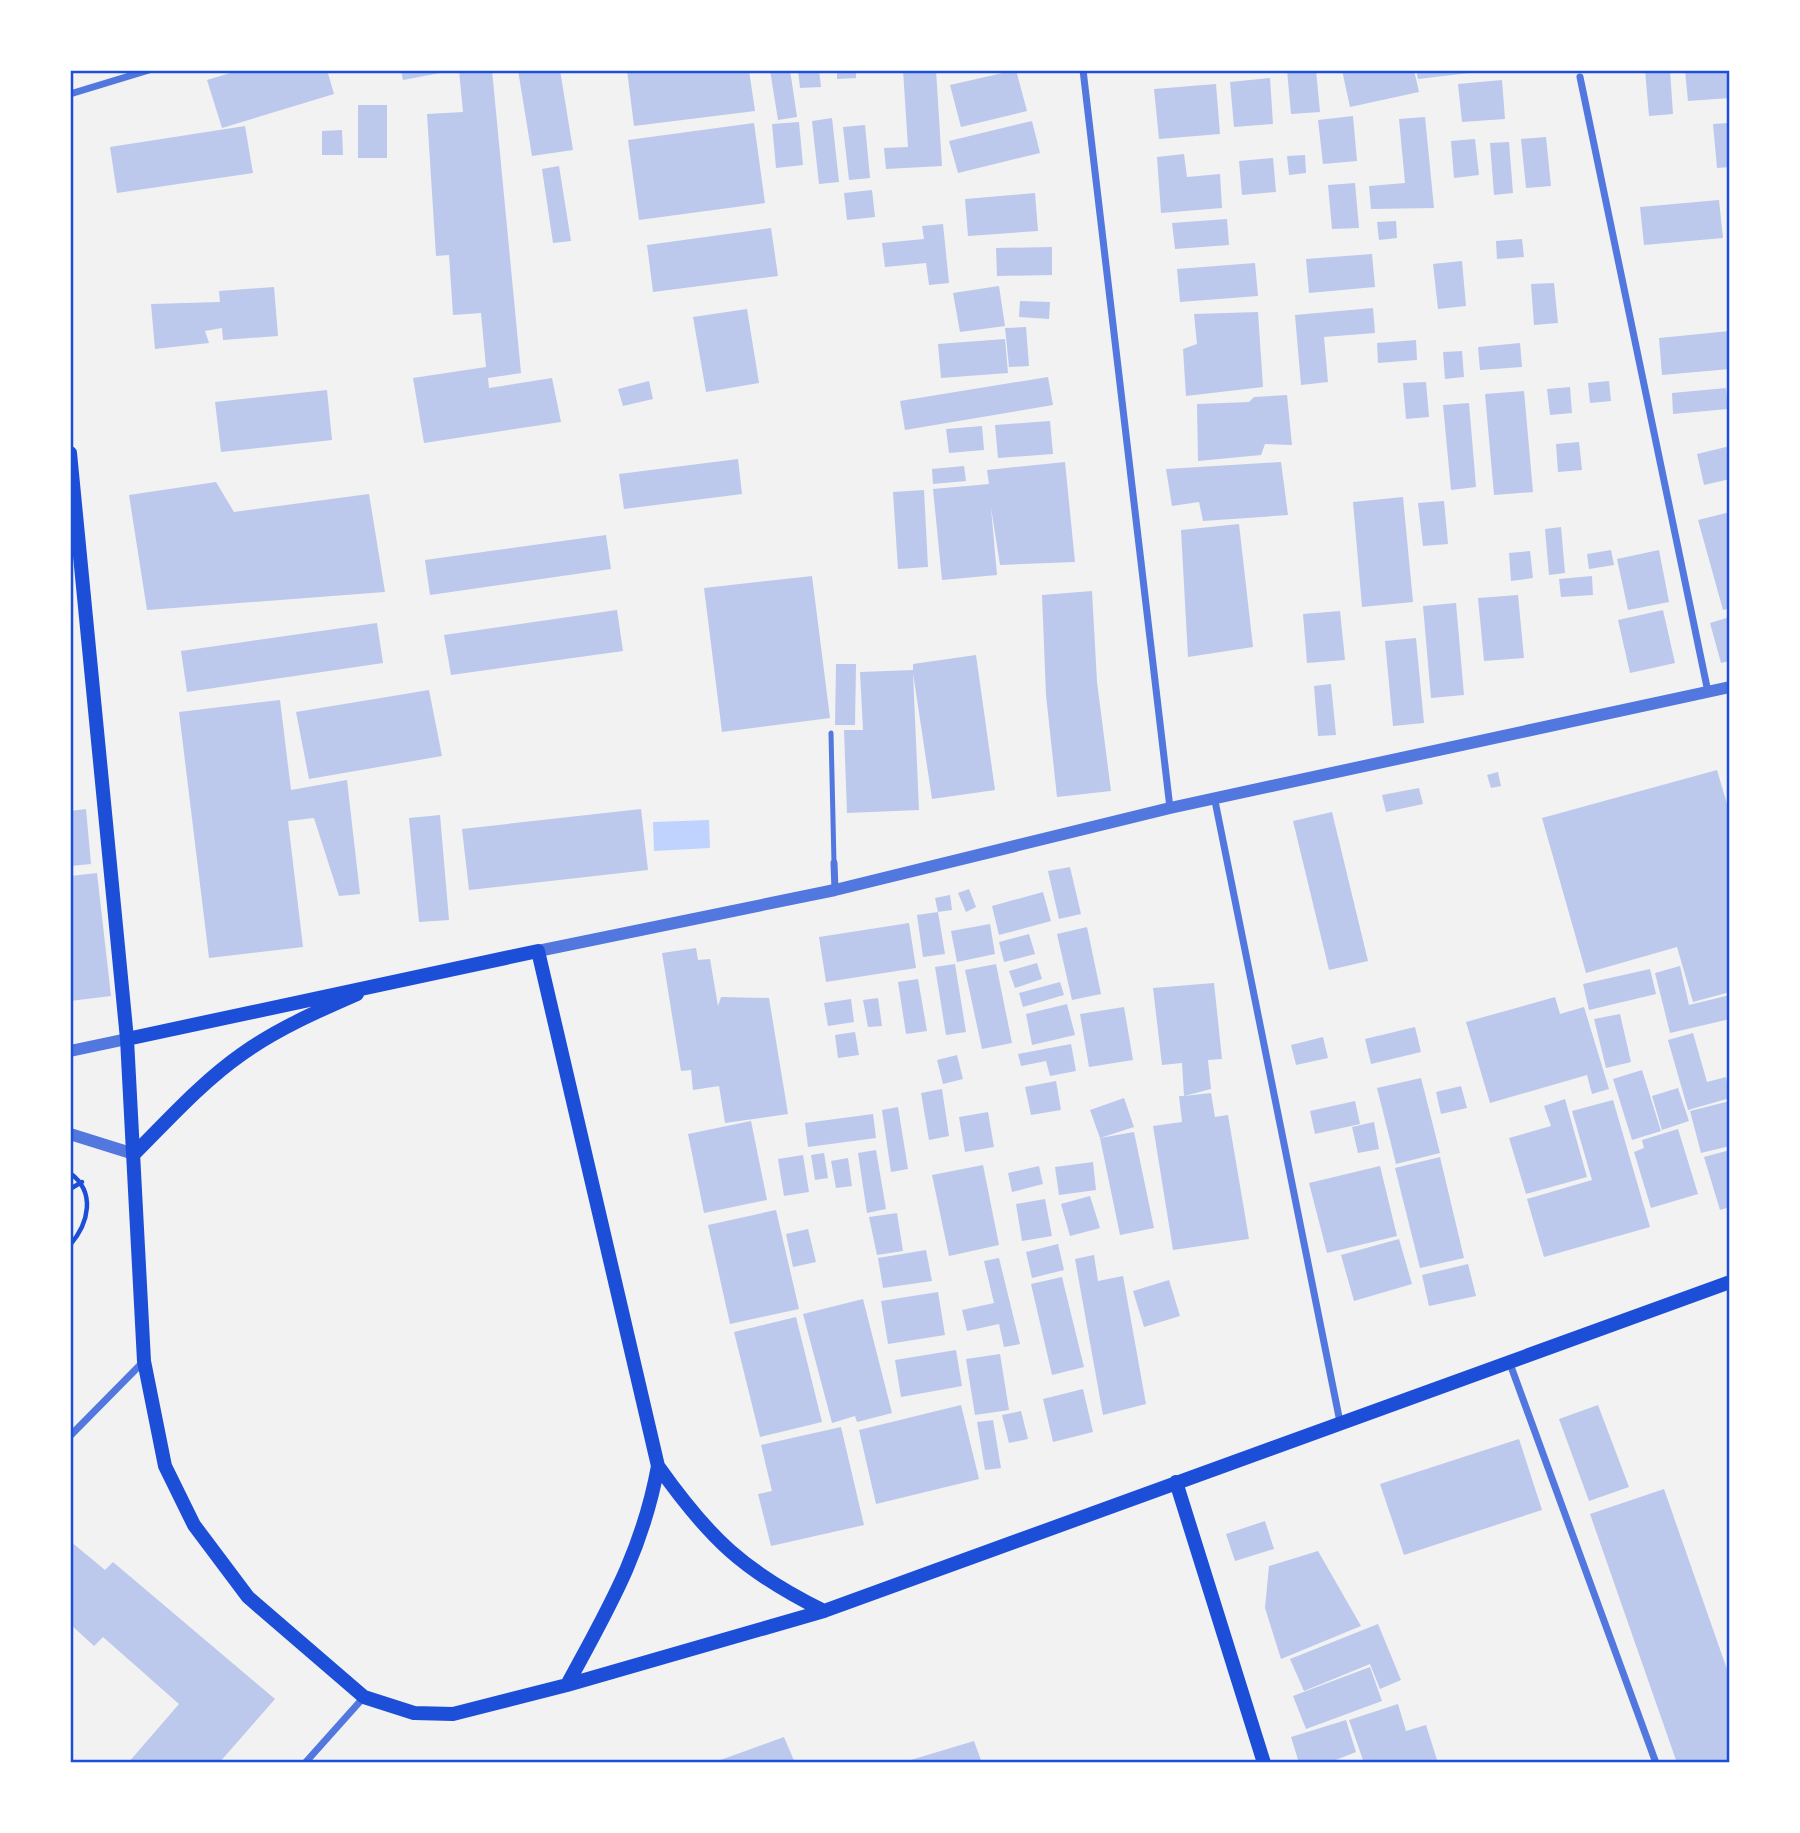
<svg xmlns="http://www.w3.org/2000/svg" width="1800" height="1833" font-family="'Nunito Sans',sans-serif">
	<rect width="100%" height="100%" fill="#f2f2f2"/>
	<path fill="#bfd3fe" d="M709 820 710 848 654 851 653 822Z"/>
	<path fill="#bdc9ec" d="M240 70H327L334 94 222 128 207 80Z
		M401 70H451V71L403 80Z
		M459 70H492L521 373 488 378 489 388 552 378 561 422 424 443 413 378 486 367 481 313 453 315 449 255 436 256 427 114 463 112Z
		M518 70H560L573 150 532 156Z
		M627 70H749L755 111 634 126Z
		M770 70H790L797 117 778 120Z
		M798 70H819L821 87 800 88Z
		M837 70H856V78L837 79Z
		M903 70H936L942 166 886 169 884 148 908 147Z
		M1016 70 1027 111 961 127 950 85Z
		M1287 70H1316L1320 112 1291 114Z
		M1342 70H1414L1419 92 1350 107Z
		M1416 70H1477L1478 72 1418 79Z
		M1645 70H1670L1673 114 1649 116Z
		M1685 70H1729L1730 98 1688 101Z
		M1270 78 1273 124 1234 127 1230 82Z
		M1502 80 1505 119 1462 122 1458 84Z
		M1216 84 1220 134 1159 139 1154 89Z
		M358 105H387V158H358Z
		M1353 116 1357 161 1323 164 1318 120Z
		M1425 117 1434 208 1371 209 1369 186 1405 183 1399 119Z
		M832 118 839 182 819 184 812 121Z
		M1032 121 1040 153 958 173 949 141Z
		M799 122 803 165 776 168 772 124Z
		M754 123 765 203 639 220 628 140Z
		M1730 123V167L1717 168 1713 124Z
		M865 125 870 178 849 180 843 127Z
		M245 126 253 173 117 193 110 147Z
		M342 130 343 155H322V131Z
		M1546 137 1551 186 1526 188 1521 139Z
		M1475 139 1479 175 1454 178 1451 141Z
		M1509 142 1513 193 1494 195 1490 143Z
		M1184 154 1187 177 1220 174 1222 208 1161 213 1157 157Z
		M1305 155 1306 173 1289 175 1287 156Z
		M1273 158 1276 192 1242 195 1239 161Z
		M559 166 571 241 553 243 542 169Z
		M1355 183 1359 228 1332 229 1328 185Z
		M872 190 875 217 847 220 844 193Z
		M1035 193 1038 231 968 236 965 199Z
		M1719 200 1723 238 1644 245 1640 207Z
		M1227 219 1229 245 1175 249 1172 223Z
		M1396 221 1397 238 1379 240 1377 222Z
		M943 224 949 283 929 285 926 263 885 267 882 243 924 239 922 226Z
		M771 228 778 276 653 292 647 245Z
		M1522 239 1524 257 1497 259 1496 241Z
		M1052 247V275L997 276 996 248Z
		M1372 254 1375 287 1309 293 1306 259Z
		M1462 261 1466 306 1438 309 1433 264Z
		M1255 263 1258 296 1180 302 1177 269Z
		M1554 283 1558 323 1534 325 1531 284Z
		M999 286 1005 326 960 332 953 293Z
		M274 287 278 336 223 340 222 328 205 331 209 343 155 349 151 304 220 302 219 291Z
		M1020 301 1050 302 1049 319 1019 317Z
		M1373 308 1375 333 1324 337 1328 382 1301 385 1295 315Z
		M747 309 759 383 706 392 693 317Z
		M1258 312 1263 387 1186 396 1183 349 1197 344 1194 314Z
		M1026 327 1029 366 1009 367 1005 328Z
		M1730 331V369L1662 375 1659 338Z
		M1005 339 1008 373 941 378 938 344Z
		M1416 340 1417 360 1378 363 1377 343Z
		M1520 343 1522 367 1480 370 1478 347Z
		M1462 351 1464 377 1445 379 1443 352Z
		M1048 377 1053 405 905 430 900 401Z
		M649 381 653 399 623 406 618 389Z
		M1609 381 1611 401 1590 403 1588 383Z
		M1426 382 1429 417 1406 419 1403 383Z
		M1570 387 1572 413 1550 415 1547 389Z
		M1726 388 1728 409 1673 414 1672 393Z
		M327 390 332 440 221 452 215 402Z
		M1524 391 1533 492 1494 495 1485 394Z
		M1287 395 1292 445 1265 444 1261 455 1198 461 1197 404 1249 402 1254 397Z
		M1469 403 1476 487 1451 490 1443 405Z
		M1050 421 1053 454 998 458 995 425Z
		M982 426 984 450 949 453 946 429Z
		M1579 442 1582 470 1558 472 1556 444Z
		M1730 446V479L1704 485 1697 454Z
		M738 459 742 494 624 509 619 474Z
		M1065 462 1075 562 1000 565 991 508 997 575 942 580 933 489 989 484 987 470Z
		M1281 462 1288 515 1203 521 1199 502 1172 506 1166 469Z
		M964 466 966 481 933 484 932 469Z
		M216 482 234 512 369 494 385 592 147 610 129 495Z
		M924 490 928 567 898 569 893 492Z
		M1403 497 1413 602 1362 607 1353 502Z
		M1444 501 1448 544 1423 546 1418 503Z
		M1730 512V608L1723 610 1698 520Z
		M1239 524 1253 647 1188 657 1181 530Z
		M1561 527 1565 573 1549 575 1545 529Z
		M606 535 611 569 430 595 425 560Z
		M1611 550 1614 565 1589 569 1587 554Z
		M1659 550 1669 602 1628 610 1617 559Z
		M1530 551 1533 578 1511 581 1509 553Z
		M812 576 830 718 722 732 704 588Z
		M1592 576 1593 595 1561 597 1559 579Z
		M1092 591 1097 682 1111 791 1057 797 1046 695 1042 595Z
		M1518 595 1524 658 1484 661 1478 598Z
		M1456 603 1464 695 1431 698 1423 606Z
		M617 610 623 651 451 675 444 635Z
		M1663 610 1675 663 1630 673 1618 620Z
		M1340 611 1345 660 1307 663 1303 614Z
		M1730 617V661L1721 663 1710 623Z
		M377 623 383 663 187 692 181 651Z
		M1416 638 1424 723 1393 726 1385 641Z
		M976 655 995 790 932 799 913 673 919 810 847 813 844 730H863L860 672 913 670V664Z
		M836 664H856L855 725H835Z
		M1331 684 1336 735 1318 736 1314 686Z
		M429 690 442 756 309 779 296 712Z
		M280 700 291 790 347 780 360 894 339 896 314 818 288 821 303 947 209 958 179 712Z
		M1717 770 1730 814V992L1693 1002 1677 947 1586 973 1542 818Z
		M1498 772 1501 786 1491 788 1487 775Z
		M1419 788 1423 804 1386 812 1382 795Z
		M86 809 91 864 70 866V811Z
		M641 809 648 870 469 890 462 829Z
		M1332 812 1368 961 1329 970 1293 821Z
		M440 815 449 920 419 922 409 818Z
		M1070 867 1081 914 1059 919 1048 871Z
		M97 873 111 996 70 1001V876Z
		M969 889 976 907 966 912 958 893Z
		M1043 892 1051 921 999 935 992 906Z
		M950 895 952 910 938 912 945 954 923 957 917 915 938 912 935 898Z
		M909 923 916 968 826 982 819 937Z
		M990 924 995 954 957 962 951 931Z
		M1087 927 1101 994 1072 1000 1057 934Z
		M1029 934 1035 954 1004 962 999 942Z
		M696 948 698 960 710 959 718 1006 721 997 769 998 788 1114 725 1123 719 1086 693 1090 691 1070 681 1071 662 953Z
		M1037 963 1042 979 1015 988 1009 971Z
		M955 964 966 1032 946 1035 935 967Z
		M996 964 1012 1043 982 1049 965 970Z
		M1680 966 1689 1005 1730 995V1019L1670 1033 1655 973Z
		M1650 969 1656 994 1589 1010 1583 984Z
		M918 979 927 1031 906 1034 898 982Z
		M1060 982 1064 995 1023 1007 1019 993Z
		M1214 983 1222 1059 1208 1060 1211 1089 1184 1096 1211 1093 1215 1117 1228 1115 1249 1239 1173 1250 1153 1126 1182 1122 1179 1096H1184L1182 1063 1162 1065 1153 988Z
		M1555 997 1560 1014 1584 1007 1609 1089 1592 1094 1587 1075 1490 1103 1466 1022Z
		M878 998 882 1026 868 1027 863 1000Z
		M851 999 854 1022 828 1026 824 1003Z
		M1067 1004 1075 1035 1032 1045 1026 1014Z
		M1124 1007 1133 1060 1089 1067 1080 1014Z
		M1620 1014 1631 1062 1606 1068 1594 1019Z
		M1415 1027 1421 1052 1371 1064 1365 1039Z
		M855 1032 859 1055 838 1058 835 1035Z
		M1693 1033 1707 1082 1726 1077 1730 1098 1688 1110 1668 1040Z
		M1323 1037 1328 1058 1296 1065 1291 1045Z
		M1071 1044 1076 1071 1050 1076 1046 1061 1021 1066 1018 1054Z
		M957 1055 963 1079 943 1084 937 1060Z
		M1642 1070 1661 1131 1632 1140 1613 1079Z
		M1421 1078 1440 1153 1396 1164 1377 1088Z
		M1056 1081 1061 1110 1031 1115 1025 1087Z
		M1461 1086 1467 1108 1441 1114 1436 1092Z
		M1678 1088 1689 1121 1662 1130 1652 1096Z
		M942 1089 949 1136 929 1140 921 1093Z
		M1124 1098 1134 1127 1100 1138 1090 1110Z
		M1565 1099 1587 1177 1526 1194 1509 1138 1551 1126 1544 1106Z
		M1613 1100 1650 1227 1544 1257 1527 1199 1592 1180 1572 1111Z
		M1355 1101 1360 1124 1315 1134 1310 1111Z
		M1730 1101V1146L1701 1153 1690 1111Z
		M898 1107 908 1169 891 1172 882 1110Z
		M988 1112 994 1147 965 1152 959 1117Z
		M873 1114 876 1138 808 1147 805 1123Z
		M751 1121 767 1200 704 1213 688 1134Z
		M1374 1122 1379 1149 1358 1153 1352 1127Z
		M1678 1129 1698 1194 1651 1208 1634 1152 1644 1148 1642 1140Z
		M1134 1132 1154 1228 1120 1235 1100 1138Z
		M876 1150 886 1209 867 1213 858 1153Z
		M1730 1150V1207L1720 1210 1704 1157Z
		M824 1153 828 1178 815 1180 811 1155Z
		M803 1155 809 1192 784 1196 778 1159Z
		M1440 1157 1464 1258 1420 1268 1395 1168Z
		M848 1158 852 1186 836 1188 831 1161Z
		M1093 1162 1096 1190 1059 1195 1055 1167Z
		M983 1165 999 1245 949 1256 932 1175Z
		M1039 1166 1043 1184 1012 1192 1008 1173Z
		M1380 1166 1397 1236 1327 1253 1309 1183Z
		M1090 1196 1100 1228 1070 1236 1061 1204Z
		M1045 1199 1052 1236 1022 1241 1016 1204Z
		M776 1210 799 1309 730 1324 708 1225Z
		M897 1213 903 1251 877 1255 869 1217Z
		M808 1229 816 1262 793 1267 786 1234Z
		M1399 1239 1412 1284 1354 1301 1341 1255Z
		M1058 1244 1064 1270 1032 1278 1026 1252Z
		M926 1250 932 1281 883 1288 878 1258Z
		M1094 1255 1098 1281 1123 1276 1146 1404 1103 1415 1075 1259Z
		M999 1258 1020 1344 1004 1347 999 1324 967 1331 962 1310 994 1303 984 1261Z
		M1468 1264 1476 1296 1429 1306 1422 1275Z
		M1062 1277 1084 1367 1052 1375 1031 1284Z
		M1169 1280 1180 1316 1144 1327 1133 1291Z
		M938 1292 945 1335 888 1344 881 1301Z
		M863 1299 892 1413 857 1422 855 1416 832 1423 803 1314Z
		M796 1317 822 1422 760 1437 734 1332Z
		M956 1350 962 1386 901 1397 895 1360Z
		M1000 1354 1009 1410 975 1415 966 1359Z
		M1083 1389 1093 1432 1053 1442 1043 1399Z
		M961 1405 979 1479 876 1504 859 1430Z
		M1598 1405 1629 1487 1589 1501 1559 1419Z
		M1021 1411 1028 1439 1009 1443 1002 1415Z
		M993 1420 1001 1468 985 1470 977 1422Z
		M841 1427 864 1525 771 1546 758 1494 772 1491 761 1445Z
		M1519 1439 1542 1510 1404 1555 1380 1484Z
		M1664 1489 1730 1678V1763H1677L1590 1514Z
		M1265 1521 1274 1549 1235 1561 1226 1534Z
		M70 1541 105 1570 113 1562 275 1699 219 1763H128L179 1704 103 1637 94 1646 70 1624Z
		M1318 1551 1361 1626 1281 1659 1265 1608 1269 1566Z
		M1378 1624 1401 1680 1380 1689 1370 1664 1304 1691 1290 1659Z
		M1370 1667 1382 1701 1306 1729 1293 1696Z
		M1398 1704 1406 1731 1426 1725 1438 1763H1364L1349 1720Z
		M1346 1720 1356 1752 1328 1763H1299L1291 1737Z
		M784 1737 795 1763H712Z
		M974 1741 982 1763H905L904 1762Z"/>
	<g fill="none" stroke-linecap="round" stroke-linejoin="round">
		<path stroke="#1d4ed8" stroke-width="4.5" d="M70 1173C96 1192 89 1223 70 1245
			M70 1189 82 1182"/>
		<path stroke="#5277de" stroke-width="5" d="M831 733 834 863"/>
		<path stroke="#5277de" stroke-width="7" d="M1083 70 1170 808
			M1580 77 1708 692
			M70 94 149 70
			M1215 801 1340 1422
			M834 863 835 890
			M1509 1361 1656 1763
			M70 1436 143 1362
			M305 1763 364 1697"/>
		<path stroke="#5277de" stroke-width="12" d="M538 951 835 890 1170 808 1730 687
			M70 1051 127 1039
			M70 1134 134 1154"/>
		<path stroke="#1d4ed8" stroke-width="14" d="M70 453 127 1039 144 1361 165 1466 194 1525 248 1597 364 1697 414 1713 453 1714 567 1685 824 1611 1730 1282
			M127 1039 538 951 658 1466C709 1538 743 1571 824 1611
			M134 1154C168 1120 202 1082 242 1054 277 1029 318 1011 357 994
			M1176 1482 1264 1763
			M567 1685C608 1609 642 1553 658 1466"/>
	</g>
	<rect width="1800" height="1833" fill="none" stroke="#ffffff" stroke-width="144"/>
	<rect x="72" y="72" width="1656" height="1689" fill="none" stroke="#1d4ed8" stroke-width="2.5"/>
</svg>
